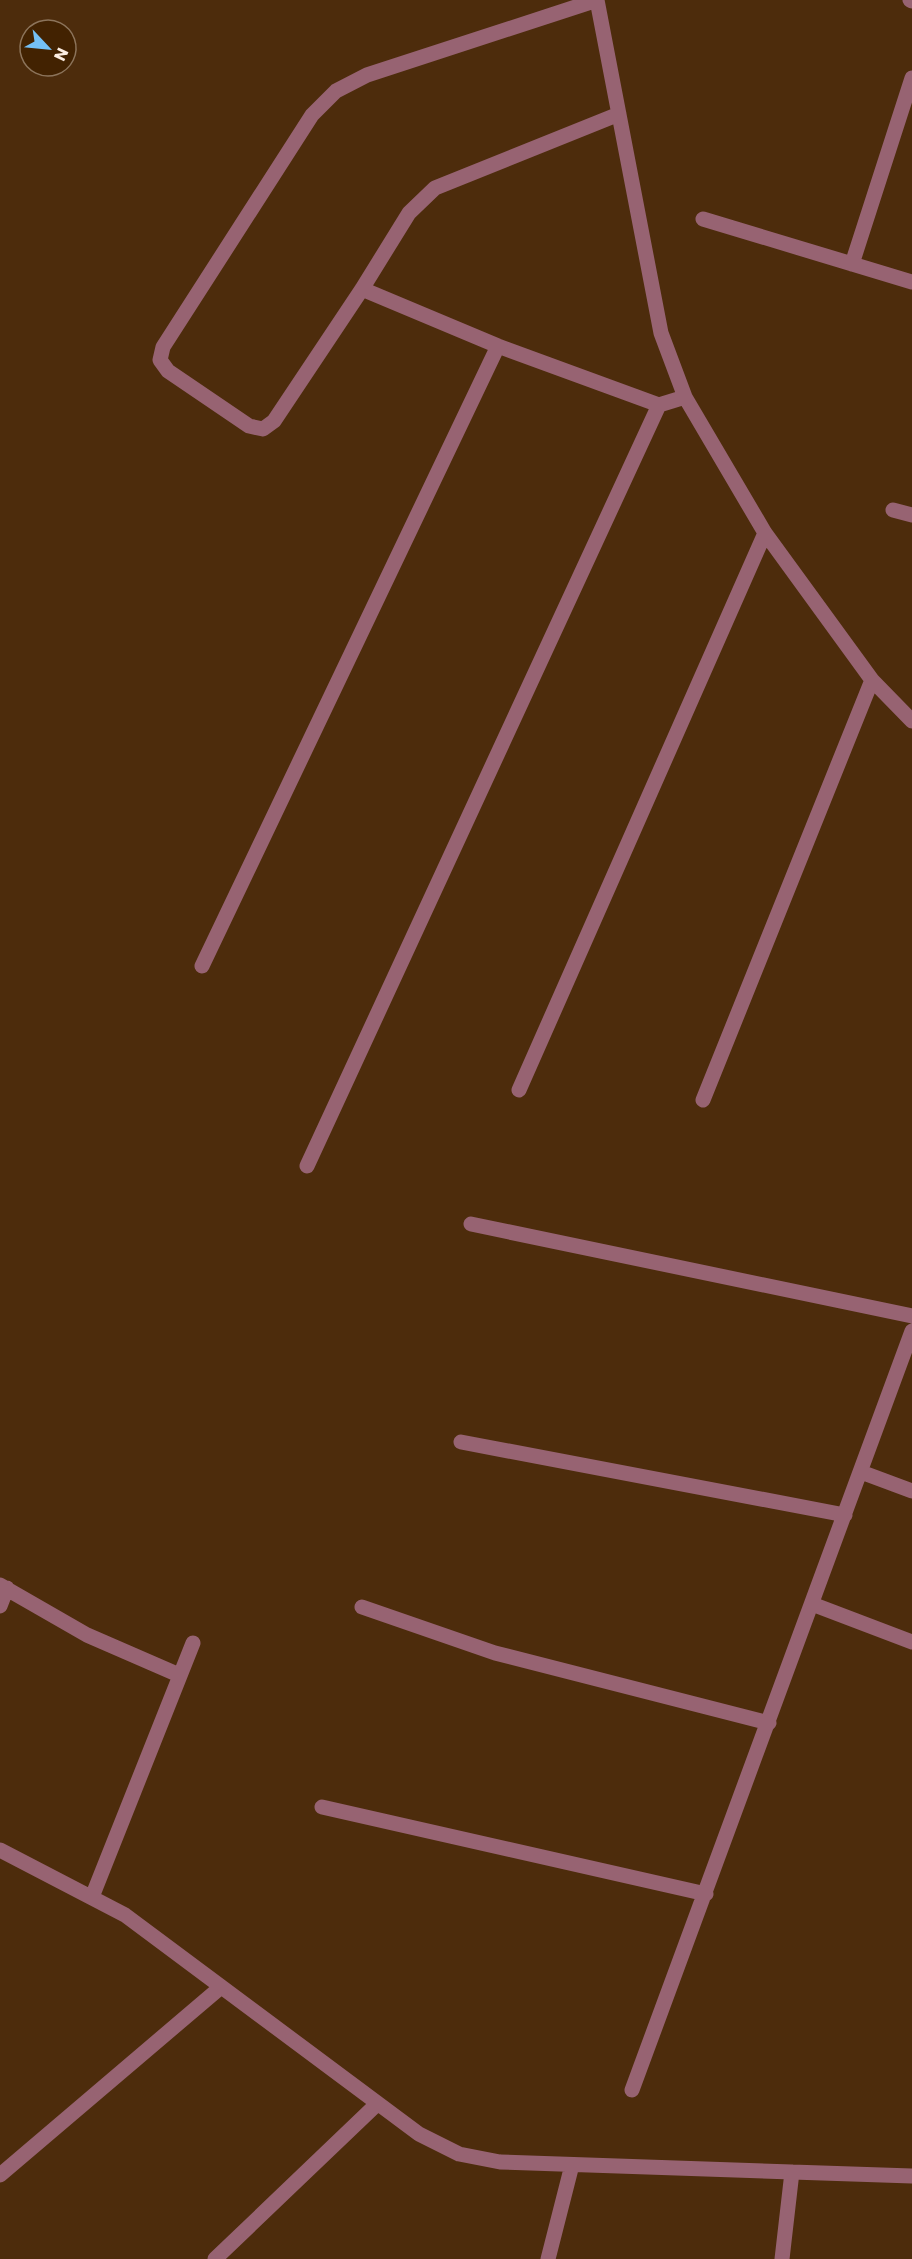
<svg xmlns="http://www.w3.org/2000/svg" width="912" height="2259" font-family="Poppins,sans-serif">
	<rect width="100%" height="100%" fill="#4d2c0c"/>
	<g fill="none" stroke-linecap="round" stroke-linejoin="round">
		<path stroke="#976372" stroke-width="15" d="M597 0 367 75 336 91 312 115 163 347 160 360 168 371 249 426 263 429 274 421 362 289 409 213 435 188 619 114
			M597 0 661 333 685 397 765 533 872 680 912 721
			M910 0 912 1
			M703 219 912 282
			M852 264 912 78
			M362 289 498 346 659 405 685 397
			M893 510 912 515
			M202 966 498 346
			M519 1090 765 533
			M703 1100 872 680
			M307 1166 659 405
			M471 1224 912 1316
			M461 1442 845 1515
			M861 1472 912 1491
			M0 1585 87 1635 179 1675
			M812 1604 912 1642
			M0 1606 7 1588
			M362 1607 495 1653 769 1723
			M322 1807 706 1894
			M0 1850 125 1915 419 2134 459 2154 500 2162 912 2176
			M92 1897 193 1643
			M632 2090 912 1331
			M0 2175 221 1987
			M215 2259 377 2104
			M548 2259 572 2165
			M782 2259 792 2172"/>
	</g>
	<g transform="translate(48 48) rotate(116)"><circle r="28" fill="#422201" stroke="#8c745b" stroke-width="1.5"/>
	<path d="M0-4.5L10 22L0 15L-10 22Z" fill="#74c0f6"/>
	<text y="-9" font-size="16" font-weight="bold" text-anchor="middle" fill="#fceee3">N</text>
	</g>
</svg>
